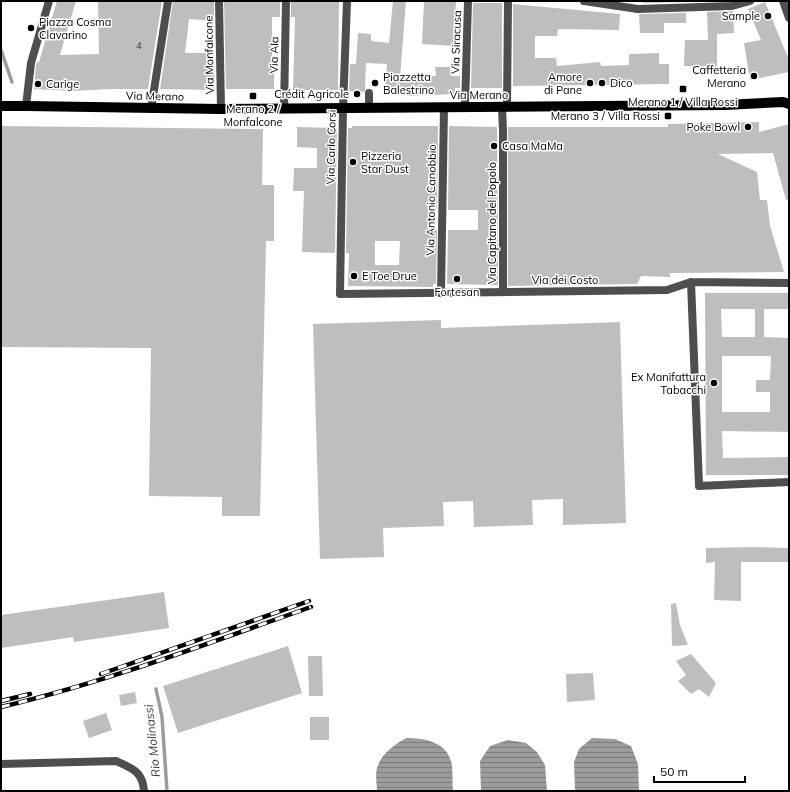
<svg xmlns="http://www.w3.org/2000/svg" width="790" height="792" font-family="Mulish,sans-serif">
	<defs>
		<pattern id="water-rules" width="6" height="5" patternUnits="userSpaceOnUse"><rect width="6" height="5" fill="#9c9c9c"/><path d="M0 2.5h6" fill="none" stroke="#7d7d7d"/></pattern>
	</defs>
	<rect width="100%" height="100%" fill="#fff"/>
	<path fill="url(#water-rules)" d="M406 738C425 738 449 742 452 766 453 774 452 783 453 791H377C377 784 375 775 377 768 381 754 394 745 406 738Z
		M592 738 615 739 631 746 638 764 639 791H575L574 762 579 749Z
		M508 740 526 743 537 752 545 765 547 791H481L480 761 490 746Z"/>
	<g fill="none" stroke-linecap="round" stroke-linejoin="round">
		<path stroke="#9c9c9c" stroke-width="3.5" d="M1 50 12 82
			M156 689 162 717 167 791"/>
	</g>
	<path fill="#bebebe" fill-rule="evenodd" d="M57 1H76L60 55 99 54 98 1H162L148 89H110L73 91 34 89 36 64 37 62H39Z
		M173 1H214V21L189 19 185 53H214L215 90 160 89Z
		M224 1H280V17H272V57H274V89H226Z
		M291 1H339L338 90H293L295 17H291Z
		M393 1H406L400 78 436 76 435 67H450L451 76H460V88H455V94L407 96V93L385 92 387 64 366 63 365 89 364 92 349 91 350 64H356L358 33 371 34V41L389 43Z
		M424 1H456L454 46 422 44Z
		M643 1H686V2L643 3Z
		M765 2 789 60V72L750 80 744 43 761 40 748 9Z
		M473 3H502V88H471Z
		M513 4 620 14 619 30 558 29 557 36H535V58H556L557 66 600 62 601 66 629 65V54L659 53V64H669V84L513 86Z
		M733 11 734 33 717 34V67L684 66 685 40H708L707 12Z
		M686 13V23H664V33H640L639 14Z
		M759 122V132L789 124V199L786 200 773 153 718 154 757 172 760 200H767L770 226 784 272 670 273V277L641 276 637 284 508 286V127H668V124Z
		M1 126 263 129 262 185H274V241H266L260 516H222V497L149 496 151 348 1 347Z
		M352 126H438L437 209H434V230H437L436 284H433V287L348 286 349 253H346L348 128H352ZM375 241H400L399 265H375Z
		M449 126 497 127 498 285 447 284 448 230H478V210H448Z
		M297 127 337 128 335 253 302 252 304 191H293L294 168H317V148L297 147Z
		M705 293H789V309H764V337L789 338V432L722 431 723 458 789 457V475H706ZM721 309H755V337H722ZM722 356H771L770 380H756V392H770V412H722Z
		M441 320V328L620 322 626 523 563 525V499L532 500 533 525 474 527 473 501 443 502 444 526 383 528 384 557 320 559 313 324Z
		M751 547 789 548V562H741V601L714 600 715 562 706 563V548Z
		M164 592 169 628 74 642 73 637 1 648V615Z
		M676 603 680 625 688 645 672 646 671 604Z
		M288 646 302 693 178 733 163 686Z
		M691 654 716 683 709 697 699 689 691 694 678 681 686 675 676 661Z
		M308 656H322L323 696H309Z
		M593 673 595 700 567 702 566 674Z
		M135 692 137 703 121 706 119 695Z
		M106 713 112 730 89 738 83 721Z
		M310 717H329V740H310Z"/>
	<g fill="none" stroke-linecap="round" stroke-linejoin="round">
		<path stroke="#4e4e4e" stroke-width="8" d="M638 9 732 6 750 1"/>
		<path stroke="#4e4e4e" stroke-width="8" d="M219 1 221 109
			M347 1 343 108 340 294 667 290 691 282 789 283
			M584 1 638 9
			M369 93V108
			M26 106 31 63 49 1
			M465 107 468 1
			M502 107 503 131V291
			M507 107 508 1
			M151 109 168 1
			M284 109 286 1
			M691 282 699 486 789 482
			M441 293 444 107
			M1 764 116 761C132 768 143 772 144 791"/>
		<path stroke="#4e4e4e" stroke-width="8" d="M783 1 789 18"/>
		<path stroke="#000" stroke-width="10" d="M1 106H26L221 109 725 105 783 102 789 104"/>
		<g stroke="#000" stroke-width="4.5">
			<path id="rail" d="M101 674 309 601
				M1 701 30 694
				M1 707C107 682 208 643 311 607"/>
		</g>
		<use href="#rail" stroke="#fff" stroke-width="3" stroke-dasharray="9" stroke-linecap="butt"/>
	</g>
	<g fill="#000" stroke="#fff" stroke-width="1.5">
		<circle cx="768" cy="16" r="4"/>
		<circle cx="31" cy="28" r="4"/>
		<circle cx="754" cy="76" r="4"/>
		<circle cx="375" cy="83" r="4"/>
		<circle cx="590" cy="83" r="4"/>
		<circle cx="602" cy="83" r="4"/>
		<circle cx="38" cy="84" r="4"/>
		<rect x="679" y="85" width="8" height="8" rx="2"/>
		<circle cx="357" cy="94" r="4"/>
		<rect x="249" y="92" width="8" height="8" rx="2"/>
		<rect x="664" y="112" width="8" height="8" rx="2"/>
		<circle cx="748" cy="127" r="4"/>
		<circle cx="494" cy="146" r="4"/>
		<circle cx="353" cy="162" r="4"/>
		<circle cx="354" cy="276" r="4"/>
		<circle cx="457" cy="279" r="4"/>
		<circle cx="714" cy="383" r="4"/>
	</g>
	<g text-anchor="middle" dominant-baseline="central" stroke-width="3" stroke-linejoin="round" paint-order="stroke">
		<g font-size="9" fill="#303030">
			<text x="139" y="45">4</text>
		</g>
		<g font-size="11" fill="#000" stroke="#fff" text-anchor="end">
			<text x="760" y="16">Sample</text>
			<text x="39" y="22" text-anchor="start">Piazza Cosma<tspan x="39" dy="13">Clavarino</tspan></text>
			<text x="746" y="70">Caffetteria<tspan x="746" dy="13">Merano</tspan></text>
			<text x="383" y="77" text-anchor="start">Piazzetta<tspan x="383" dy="13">Balestrino</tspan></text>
			<text x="582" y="77">Amore<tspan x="582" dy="13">di Pane</tspan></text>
			<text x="610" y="83" text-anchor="start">Dico</text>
			<text x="46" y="84" text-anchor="start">Carige</text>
			<text x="349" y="94">Crédit Agricole</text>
			<text x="683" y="102" text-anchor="middle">Merano 1 / Villa Rossi</text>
			<text x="253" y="109" text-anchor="middle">Merano 2 /<tspan x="253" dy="13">Monfalcone</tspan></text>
			<text x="660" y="116">Merano 3 / Villa Rossi</text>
			<text x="740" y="127">Poke Bowl</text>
			<text x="502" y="146" text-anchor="start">Casa MaMa</text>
			<text x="361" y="156" text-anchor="start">Pizzeria<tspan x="361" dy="13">Star Dust</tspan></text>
			<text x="362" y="276" text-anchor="start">E Toe Drue</text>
			<text x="457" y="292" text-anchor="middle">Fortesan</text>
			<text x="706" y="377">Ex Manifattura<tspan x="706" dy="13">Tabacchi</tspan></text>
		</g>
		<g font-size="11" fill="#000" stroke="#fff">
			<text transform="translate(456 42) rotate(-88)">Via Siracusa</text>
			<text transform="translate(209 55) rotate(-91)">Via Monfalcone</text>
			<text transform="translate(274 55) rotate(-89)">Via Ala</text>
			<text x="479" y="95">Via Merano</text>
			<text transform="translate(155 96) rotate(1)">Via Merano</text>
			<text transform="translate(331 147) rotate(-89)">Via Carlo Corsi</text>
			<text transform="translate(431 200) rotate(-89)">Via Antonio Canobbio</text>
			<text transform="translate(492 223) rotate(-90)">Via Capitano del Popolo</text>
			<text x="565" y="280">Via dei Costo</text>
		</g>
		<g font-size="12" font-style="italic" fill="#3d3d3d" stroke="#fff">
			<text transform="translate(152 741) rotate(-96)">Rio Molinassi</text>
		</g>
	</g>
	<rect width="790" height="792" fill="none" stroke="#000000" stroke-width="4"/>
	<path d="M654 776v6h91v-6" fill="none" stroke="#000000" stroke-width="2"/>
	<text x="660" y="776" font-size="12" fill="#000000" stroke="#ffffff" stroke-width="3" paint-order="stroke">50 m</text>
</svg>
